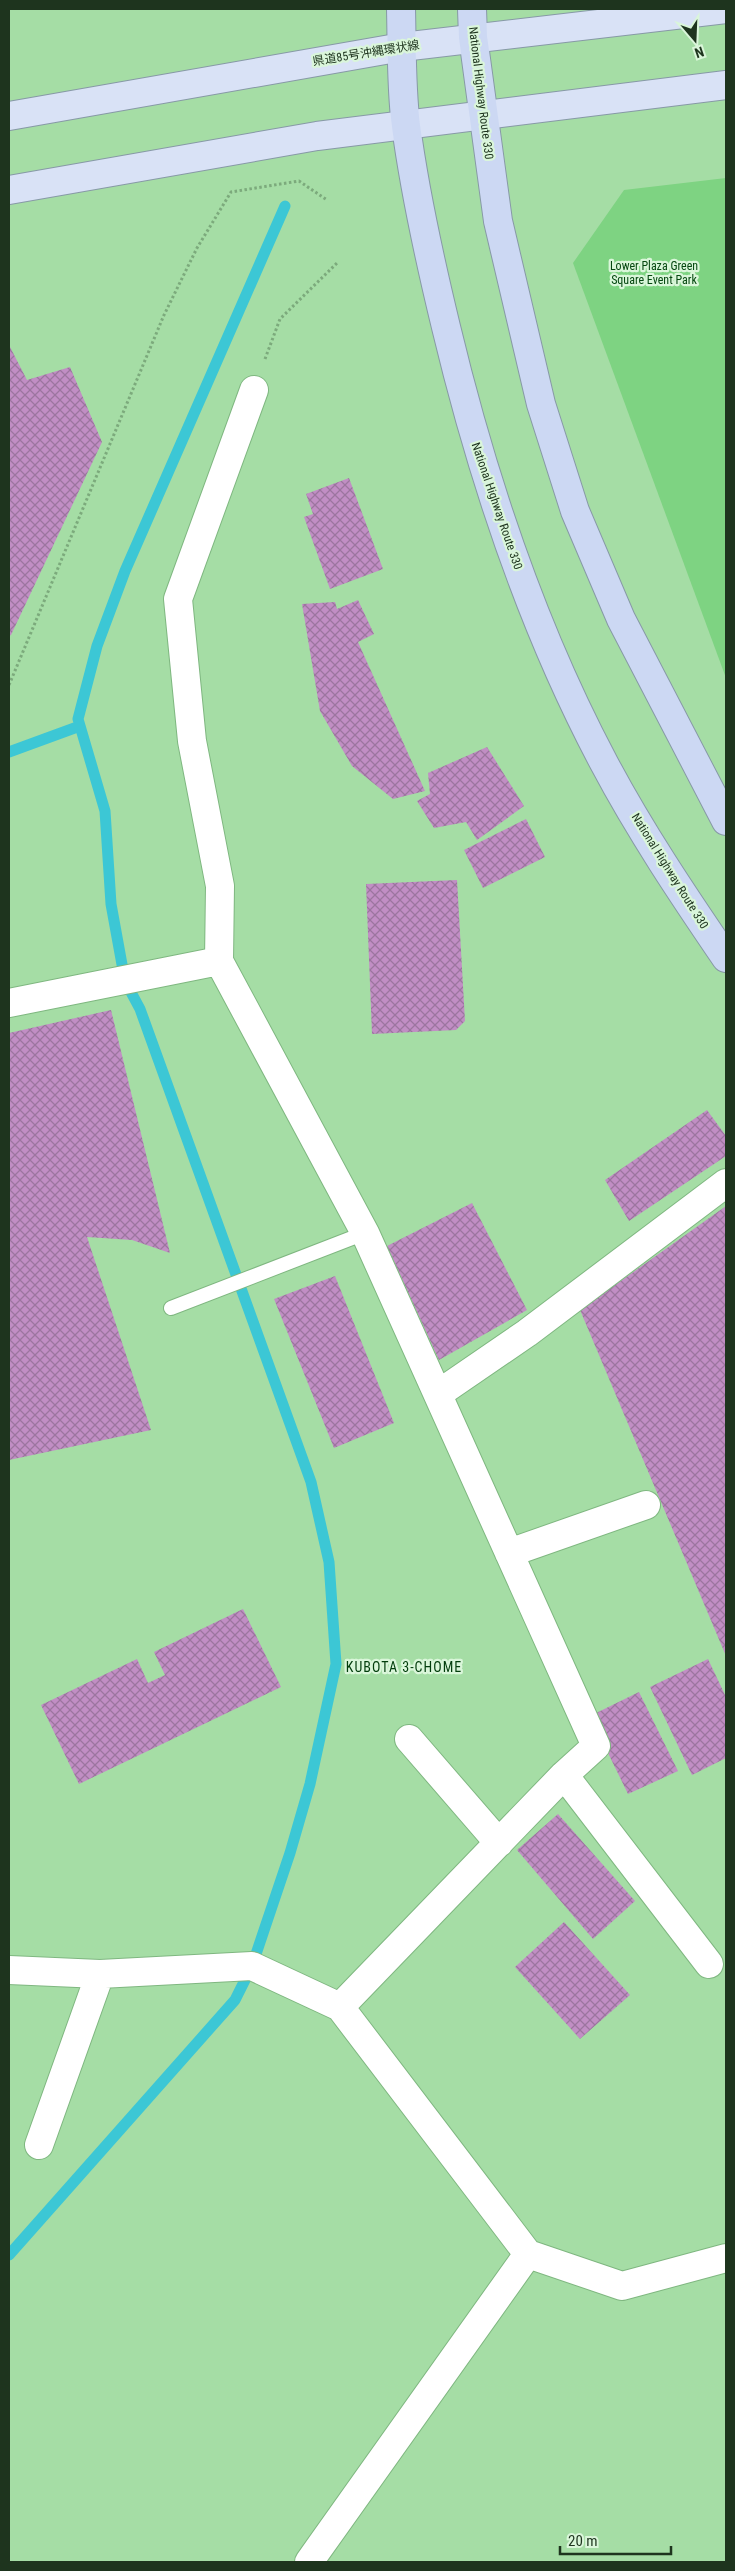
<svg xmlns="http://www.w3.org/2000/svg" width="735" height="2571" font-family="'Roboto Condensed','Noto Sans JP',sans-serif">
	<defs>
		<pattern id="building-cross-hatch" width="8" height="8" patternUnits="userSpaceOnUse" patternTransform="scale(1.25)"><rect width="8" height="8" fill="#c18ec4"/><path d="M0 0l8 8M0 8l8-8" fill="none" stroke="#9c759f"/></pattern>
	</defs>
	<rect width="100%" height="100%" fill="#a5dda5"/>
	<path fill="#7ed382" d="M726 178V678L573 263 624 190Z"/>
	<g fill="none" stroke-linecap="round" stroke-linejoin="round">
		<path stroke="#3cc7d5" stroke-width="11" d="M9 752 80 726
			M9 2255 235 2000 252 1966 290 1853 310 1784 336 1664 329 1562 311 1482 140 1009 125 981 111 904 105 811 78 719 97 646 125 571 285 206"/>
	</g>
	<path fill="url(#building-cross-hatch)" d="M9 345 27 380 70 367 102 442 11 635 9 636Z
		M349 478 383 569 330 589 304 517 313 514 306 494Z
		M358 600 374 634 358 642 425 791 393 799 352 766 320 711 302 604 335 602 337 609Z
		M487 747 524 806 477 840 466 822 434 828 417 801 430 794 428 773Z
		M526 819 545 857 483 888 464 850Z
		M457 880 465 1021 456 1030 372 1034 366 884Z
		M111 1010 170 1253 132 1240 87 1237 151 1430 9 1460V1033Z
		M707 1110 726 1136V1156L629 1221 605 1180Z
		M472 1203 527 1310 439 1360 387 1246Z
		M726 1206V1656L580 1310Z
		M335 1276 394 1423 334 1448 274 1299Z
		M243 1609 281 1687 79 1784 41 1705 137 1659 148 1683 165 1675 154 1652Z
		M708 1659 726 1697V1758L692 1775 650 1687Z
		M639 1692 678 1771 628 1794 590 1716Z
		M558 1814 635 1901 593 1939 517 1850Z
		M564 1922 630 1995 580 2039 515 1967Z"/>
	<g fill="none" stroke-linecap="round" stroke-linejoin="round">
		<g stroke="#7fb780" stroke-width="16">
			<path id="service" d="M171 1308 365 1233"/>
		</g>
		<g stroke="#7fb780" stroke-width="30">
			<path id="minor" d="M254 390 178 599 192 741 220 886 219 961 365 1233 596 1746 564 1775 340 2007
				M9 1003 219 961
				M438 1394 527 1333 726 1183
				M509 1553 646 1505
				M409 1739 499 1843
				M564 1775 709 1964
				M9 1970 100 1974 252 1966 340 2007 528 2254 622 2286 726 2258
				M39 2145 100 1974
				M309 2562 528 2254"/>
		</g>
		<g stroke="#8799a6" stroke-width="30">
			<path id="primary" d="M9 116 402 47 726 9
				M9 190 317 136 726 85"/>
		</g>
		<g stroke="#8799a6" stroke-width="30">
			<path id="trunk" d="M401 9C402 48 401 88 406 126 415 194 430 261 446 327 482 477 531 626 604 763 640 831 683 895 726 958
				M472 9 473 37 498 221 541 404 575 511 621 619 726 821"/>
		</g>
		<path stroke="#7caa7c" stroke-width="3" stroke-dasharray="2.5 2.5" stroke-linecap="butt" d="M265 359 280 319 338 262
			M9 685 164 315 197 248 231 192 299 181 327 200"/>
		<use href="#service" stroke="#fff" stroke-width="14"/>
		<use href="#minor" stroke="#fff" stroke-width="28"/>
		<use href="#primary" stroke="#d9e2f6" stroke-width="28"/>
		<use href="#trunk" stroke="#ccd8f3" stroke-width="28"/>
	</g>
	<g text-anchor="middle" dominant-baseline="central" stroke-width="4.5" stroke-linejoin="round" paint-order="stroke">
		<g font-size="12" fill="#1e341e" stroke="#daf6da">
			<text transform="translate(366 53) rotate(-9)">県道85号沖縄環状線</text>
			<text transform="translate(481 93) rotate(83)">National Highway Route 330</text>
			<text transform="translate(497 506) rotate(71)">National Highway Route 330</text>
			<text transform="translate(670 871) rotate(58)">National Highway Route 330</text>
		</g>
		<g font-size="12" fill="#054710" stroke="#daf6da">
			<text x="654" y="266">Lower Plaza Green<tspan x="654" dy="14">Square Event Park</tspan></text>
		</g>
		<g font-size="14" letter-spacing="1" fill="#023d0c" stroke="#daf6da">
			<text x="404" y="1667">KUBOTA 3-CHOME</text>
		</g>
	</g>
	<rect width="735" height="2571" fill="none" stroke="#1e341e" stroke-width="20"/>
	<g transform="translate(695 40) rotate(161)" stroke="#daf6da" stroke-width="4" paint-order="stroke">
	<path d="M0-4L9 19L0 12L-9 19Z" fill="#1e341e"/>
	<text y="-8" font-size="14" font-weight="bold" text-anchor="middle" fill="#1e341e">N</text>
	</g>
	<path d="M560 2546v8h111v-8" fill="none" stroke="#1e341e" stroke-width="2.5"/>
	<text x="568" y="2546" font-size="15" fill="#1e341e" stroke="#daf6da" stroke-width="4" paint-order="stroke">20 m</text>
</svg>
